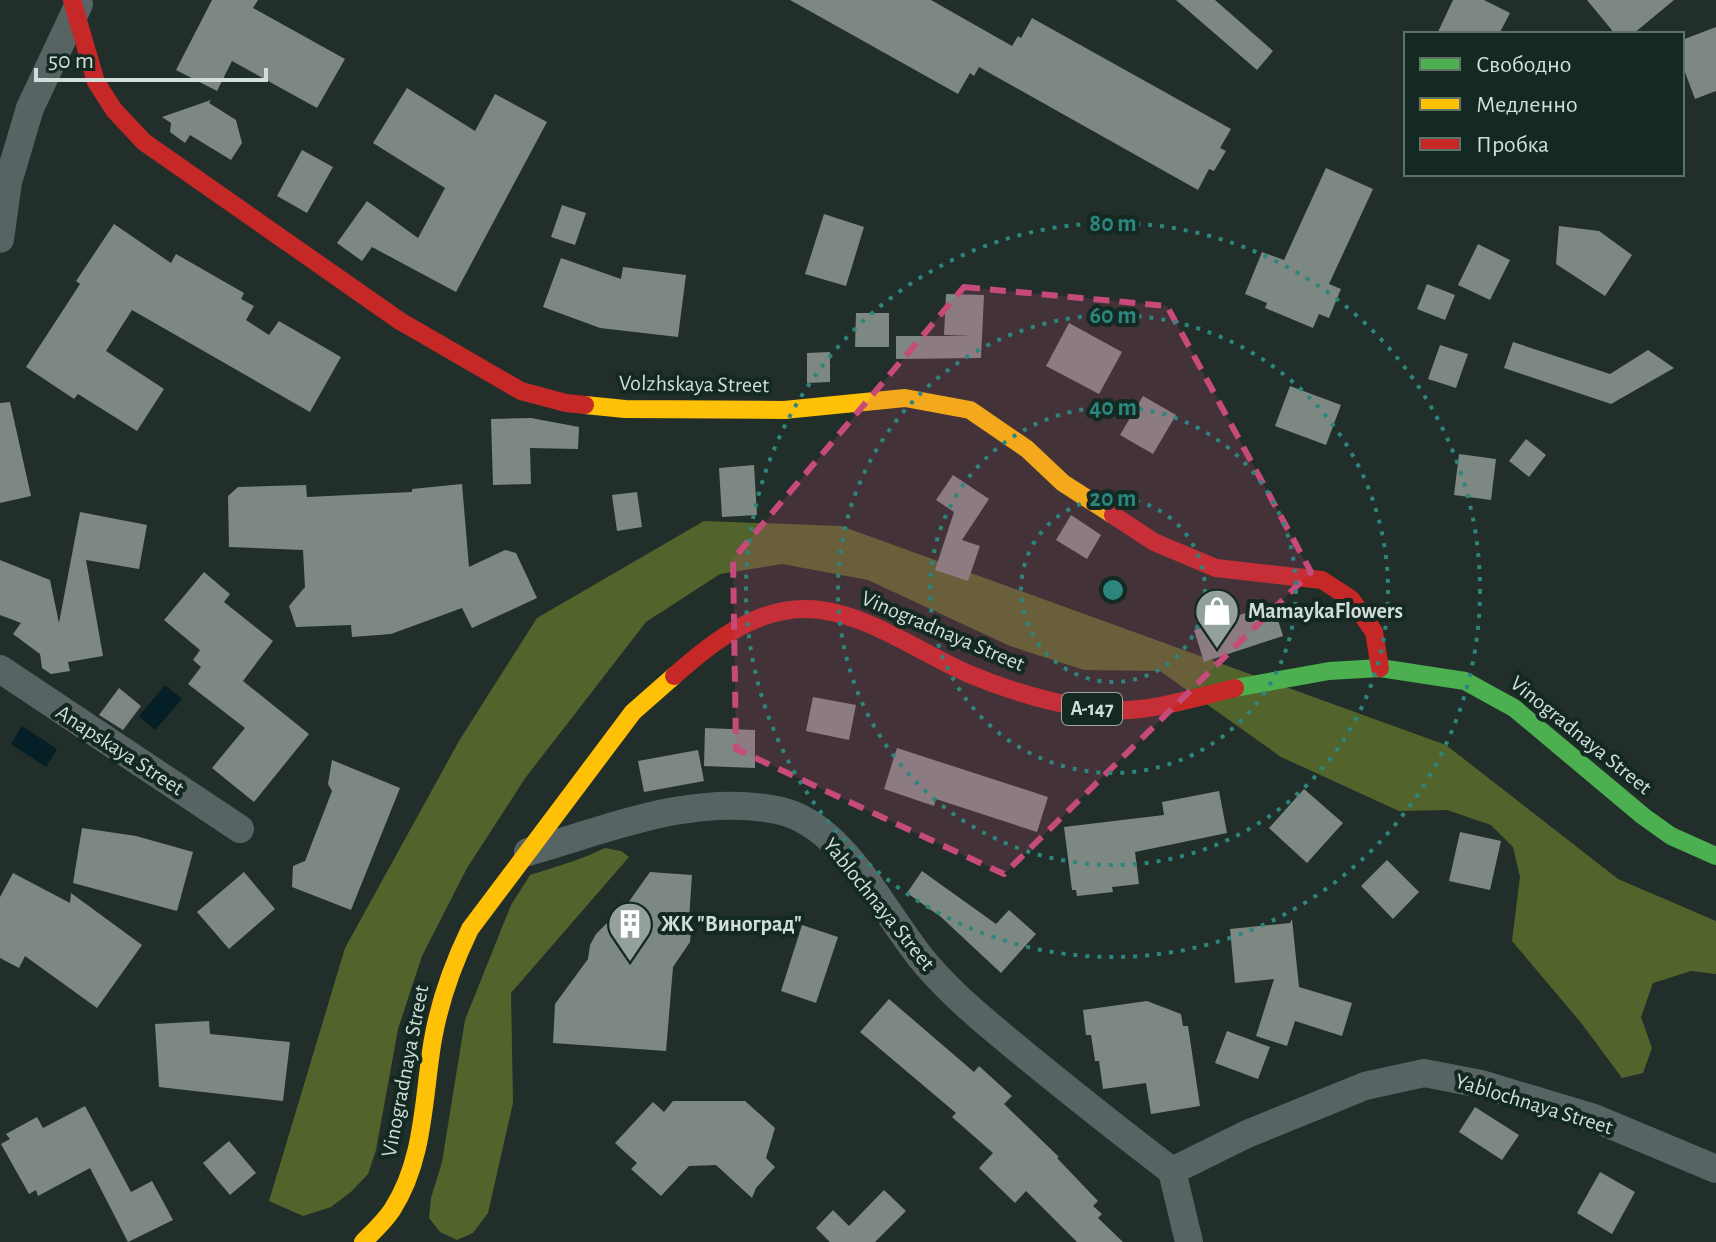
<svg xmlns="http://www.w3.org/2000/svg" width="1716" height="1242" font-family="'Alegreya Sans',sans-serif">
	<rect width="100%" height="100%" fill="#222e2a"/>
	<path fill="#52642b" d="M704 521 841 526 1446 745 1618 879 1716 921V974L1691 971 1653 983 1641 1017 1652 1048 1643 1073 1622 1078 1582 1024 1512 941 1520 877 1513 847 1491 825 1447 810 1399 811 1281 757 1160 671 1084 670 1010 646 868 580 782 564 720 574 646 622 526 777 467 868 422 956 398 1029 376 1150 368 1174 352 1191 331 1207 303 1216 269 1201 345 948 459 741 537 618Z
		M605 848 621 851 629 857 511 993 513 1103 488 1213 473 1233 457 1240 440 1232 429 1218 431 1198 442 1162 465 1020 511 905 530 875C556 867 580 860 605 848Z"/>
	<path fill="#041f25" d="M165 685 182 699 155 730 139 716Z
		M22 726 57 749 46 767 11 744Z"/>
	<path fill="#7e8882" d="M212 0H258L253 8 345 59 317 108 232 61 217 91 176 70Z
		M790 0H931L1012 46 1018 36 1021 38 1032 18 1231 129 1220 148 1226 151 1214 171 1209 169 1198 190 979 67 974 76 970 73 958 94Z
		M1176 0H1215L1273 51 1257 70Z
		M1453 0H1484L1510 13 1499 34H1437Z
		M1587 0H1674L1633 34H1615Z
		M1716 27V91L1695 99 1682 64V40Z
		M407 88 475 131 495 94 547 122 456 292 372 247 362 261 337 243 367 201 418 238 445 188 373 143Z
		M211 100 209 103 236 120 242 143 231 160 190 135 185 143 170 132 171 123 162 117Z
		M302 150 333 167 307 213 277 196Z
		M1326 168 1373 189 1329 284 1341 289 1329 318 1319 314 1313 328 1265 308 1267 303 1245 294 1262 252 1284 260Z
		M562 205 586 213 575 245 551 237Z
		M824 214 864 227 846 286 805 274Z
		M114 224 171 263 176 254 244 293 241 299 254 306 246 320 269 335 279 321 341 357 310 412 132 310 106 351 164 389 137 431 78 394 74 399 26 367 80 284 76 281Z
		M1559 226 1599 231 1632 255 1605 296 1556 264Z
		M1478 244 1510 260 1490 300 1458 285Z
		M561 258 621 279 623 267 686 275 678 337 600 328 543 307Z
		M1427 284 1455 295 1445 320 1417 309Z
		M946 294 984 295 981 358 896 359V336H973L944 335Z
		M856 313H889V347H855Z
		M1069 323 1122 352 1099 394 1046 366Z
		M1513 342 1610 374 1648 350 1674 368 1611 404 1504 368Z
		M1440 345 1468 354 1456 388 1428 379Z
		M830 352V382L807 383V353Z
		M1290 386 1341 405 1326 445 1275 426Z
		M1143 396 1176 415 1153 454 1120 435Z
		M10 402 31 496 0 503V403Z
		M531 418 579 427 578 449 530 448 531 484 493 485 491 419Z
		M1526 439 1546 455 1529 477 1509 461Z
		M1459 454 1496 459 1491 500 1454 495Z
		M754 465 757 515 722 517 719 468Z
		M953 475 989 499 962 540 980 546 968 581 935 570 954 512 936 500Z
		M462 484 469 567 505 550 516 553 537 598 472 628 462 608 391 634 352 637 351 625 296 627 289 606 305 587 303 550 229 547 228 496 238 487 306 485 307 497 412 492V489Z
		M637 492 642 527 617 531 612 495Z
		M80 512 147 525 139 569 86 560 103 656 68 662 70 671 51 674 42 668 40 654 13 634 21 623 0 615V560L50 580 59 623Z
		M1071 515 1101 535 1087 559 1056 540Z
		M204 572 230 594 224 602 273 641 243 681 309 734 254 802 212 768 245 728 188 684 201 667 193 660 200 650 164 620Z
		M1273 604 1283 636 1204 662 1194 630Z
		M119 688 141 706 123 730 99 715Z
		M813 697 856 705 849 740 806 731Z
		M705 728 755 730V768L704 766Z
		M897 748 1048 797 1037 832 936 799 934 806 884 789Z
		M698 750 704 781 644 792 638 761Z
		M332 760 400 788 351 910 292 887 293 866 305 861 332 791 328 784Z
		M1304 789 1343 823 1307 863 1269 828Z
		M1219 791 1227 833 1135 852 1139 884 1112 887 1113 892 1077 896 1076 890H1072L1064 827 1164 815 1162 802Z
		M82 828 136 836 193 852 177 911 73 883Z
		M1460 832 1501 841 1490 890 1449 881Z
		M1387 860 1419 892 1393 919 1361 886Z
		M922 871 996 924 1009 910 1036 934 1001 973 941 917 907 893Z
		M244 872 275 909 229 949 197 912Z
		M650 872 692 875 689 919 692 920 690 942 673 967 666 1051 553 1043 555 1004 588 959 590 945 596 934 606 924 618 917Z
		M13 873 70 903 71 893 142 945 97 1008 25 956 19 968 0 958V897Z
		M1292 919 1299 987 1352 1003 1342 1036 1295 1021 1287 1046 1256 1036 1274 979 1235 983 1230 929 1290 923Z
		M802 925 838 937 816 1003 781 991Z
		M889 999 974 1072 979 1066 1012 1096 1004 1104 1059 1157 1057 1158 1098 1201 1093 1206 1102 1214 1098 1218 1123 1242H1077L1026 1191 1015 1203 979 1168 993 1153 952 1117 956 1113 860 1032Z
		M1147 1001 1181 1014 1183 1026H1188L1200 1106 1151 1114 1146 1083 1103 1089 1099 1061H1095L1091 1035H1086L1083 1010Z
		M209 1021 210 1034 290 1042 283 1101 159 1087 155 1024Z
		M1227 1031 1270 1047 1258 1079 1215 1063Z
		M673 1101H745L775 1128 766 1158 775 1167 756 1188 752 1198 716 1165 689 1166 661 1196 631 1169 637 1163 615 1143 653 1102 664 1112Z
		M85 1106 131 1192 152 1181 173 1220 128 1242 90 1168 38 1196 36 1190 29 1194 1 1144 10 1139 6 1134 37 1117 43 1128Z
		M1475 1107 1519 1135 1502 1160 1459 1132Z
		M229 1141 256 1173 230 1195 203 1163Z
		M1600 1172 1635 1192 1612 1234 1577 1213Z
		M884 1190 906 1211 875 1242H830L816 1228 833 1210 849 1226Z"/>
	<g fill="none" stroke-linecap="round" stroke-linejoin="round">
		<path stroke="#586463" stroke-width="28" d="M0 239 8 182 30 108 79 4
			M0 669 240 829
			M528 852C609 829 692 793 777 810 844 823 884 915 926 964 955 998 990 1026 1024 1054 1073 1094 1122 1133 1172 1171L1247 1134 1365 1086 1424 1073 1481 1084 1594 1118 1716 1169
			M1172 1171 1189 1242"/>
		<path stroke="#4caf50" stroke-width="18" d="M1235 688 1329 671 1380 668 1465 681 1514 708 1643 816 1671 836 1716 856"/>
		<path stroke="#ffc107" stroke-width="18" d="M585 405 625 409 784 410 905 398 970 410 1027 449 1063 483 1113 515
			M363 1242C373 1232 384 1222 392 1210 425 1159 423 1097 433 1039 440 1000 453 964 470 929L633 712 674 676"/>
		<path stroke="#c62828" stroke-width="18" d="M72 0 96 82 114 110 144 142 400 321 521 391 566 403 585 405
			M1113 515 1154 542 1216 568 1322 580 1351 599 1374 632 1380 668
			M674 676C711 643 755 608 807 609 863 610 918 652 969 674 1005 689 1047 702 1086 708 1137 717 1185 700 1235 688"/>
	</g>
	<path fill="#c64a7a" fill-opacity="0.2" stroke="#c64a7a" stroke-width="6" stroke-dasharray="16 10" stroke-linejoin="round" d="M964 287 1167 306 1311 572 1004 874 736 749 733 559Z"/>
	<g fill="none" stroke="#2c867e" stroke-width="4" stroke-dasharray="4 8">
		<circle cx="1113" cy="590" r="92"/>
		<circle cx="1113" cy="590" r="183"/>
		<circle cx="1113" cy="590" r="275"/>
		<circle cx="1113" cy="590" r="367"/>
	</g>
	<defs>
		<g id="shop-pin" transform="scale(2.3)"><path d="M0 17L-7.5 6A9.5 9.5 0 1 1 7.5 6Z" fill="#94a09c" stroke="#132921"/><path d="M-5-2.5h2.3a2.7 3.5 0 0 1 5.4 0H5L5.5 6h-11ZM-1.5-2.5h3a1.5 2.3 0 0 0-3 0Z" fill="#fff"/></g>
		<g id="building-pin" transform="scale(2.3)"><path d="M0 17L-7.5 6A9.5 9.5 0 1 1 7.5 6Z" fill="#94a09c" stroke="#132921"/><path d="M-4-6H4V6H1V3H-1V6H-4ZM-2.5-4.3h1.7v1.8h-1.7ZM.8-4.3h1.7v1.8H.8ZM-2.5-1h1.7V.8h-1.7ZM.8-1h1.7V.8H.8Z" fill="#fff"/></g>
	</defs>
	<g fill-rule="evenodd">
		<use href="#shop-pin" x="1217" y="611"/>
		<use href="#building-pin" x="630" y="924"/>
	</g>
	<g text-anchor="middle" dominant-baseline="central" stroke-width="8" stroke-linejoin="round" paint-order="stroke">
		<rect fill="#132921" stroke="#98a8a2" stroke-width="2" x="1062" y="693" width="60" height="32" rx="6"/>
		<g font-size="20" font-weight="bold" fill="#d1ded9">
			<text x="1092" y="709">А-147</text>
		</g>
		<g font-size="22" fill="#d1ded9" stroke="#132921">
			<text transform="translate(694 384) rotate(1)">Volzhskaya Street</text>
			<text transform="translate(943 631) rotate(23)">Vinogradnaya Street</text>
			<text transform="translate(1581 735) rotate(39)">Vinogradnaya Street</text>
			<text transform="translate(120 750) rotate(33)">Anapskaya Street</text>
			<text transform="translate(879 904) rotate(51)">Yablochnaya Street</text>
			<text transform="translate(405 1071) rotate(-79)">Vinogradnaya Street</text>
			<text transform="translate(1534 1104) rotate(17)">Yablochnaya Street</text>
		</g>
		<g font-size="22" font-weight="bold" fill="#d1ded9" stroke="#132921" text-anchor="start">
			<text x="1248" y="611">MamaykaFlowers</text>
			<text x="661" y="924">ЖК "Виноград"</text>
		</g>
	</g>
	<circle cx="1113" cy="590" r="12" fill="#2c867e" stroke="#132921" stroke-width="4"/>
	<g font-size="24" text-anchor="middle" font-weight="bold" fill="#2c867e" stroke="#132921" stroke-width="8" stroke-linejoin="round" paint-order="stroke">
		<text x="1113" y="231">80 m</text>
		<text x="1113" y="323">60 m</text>
		<text x="1113" y="415">40 m</text>
		<text x="1113" y="506">20 m</text>
	</g>
	<rect x="1404" y="32" width="280" height="144" fill="#132921" stroke="#5f716b" stroke-width="2"/>
	<rect x="1420" y="58" width="40" height="12" fill="#4caf50" stroke="#5f716b" stroke-width="2"/>
	<text x="1476" y="72" font-size="24" fill="#d1ded9">Свободно</text>
	<rect x="1420" y="98" width="40" height="12" fill="#ffc107" stroke="#5f716b" stroke-width="2"/>
	<text x="1476" y="112" font-size="24" fill="#d1ded9">Медленно</text>
	<rect x="1420" y="138" width="40" height="12" fill="#c62828" stroke="#5f716b" stroke-width="2"/>
	<text x="1476" y="152" font-size="24" fill="#d1ded9">Пробка</text>
	<path d="M36 68v12h230v-12" fill="none" stroke="#d1ded9" stroke-width="4"/>
	<text x="48" y="68" font-size="24" fill="#d1ded9" stroke="#132921" stroke-width="6" paint-order="stroke">50 m</text>
</svg>
